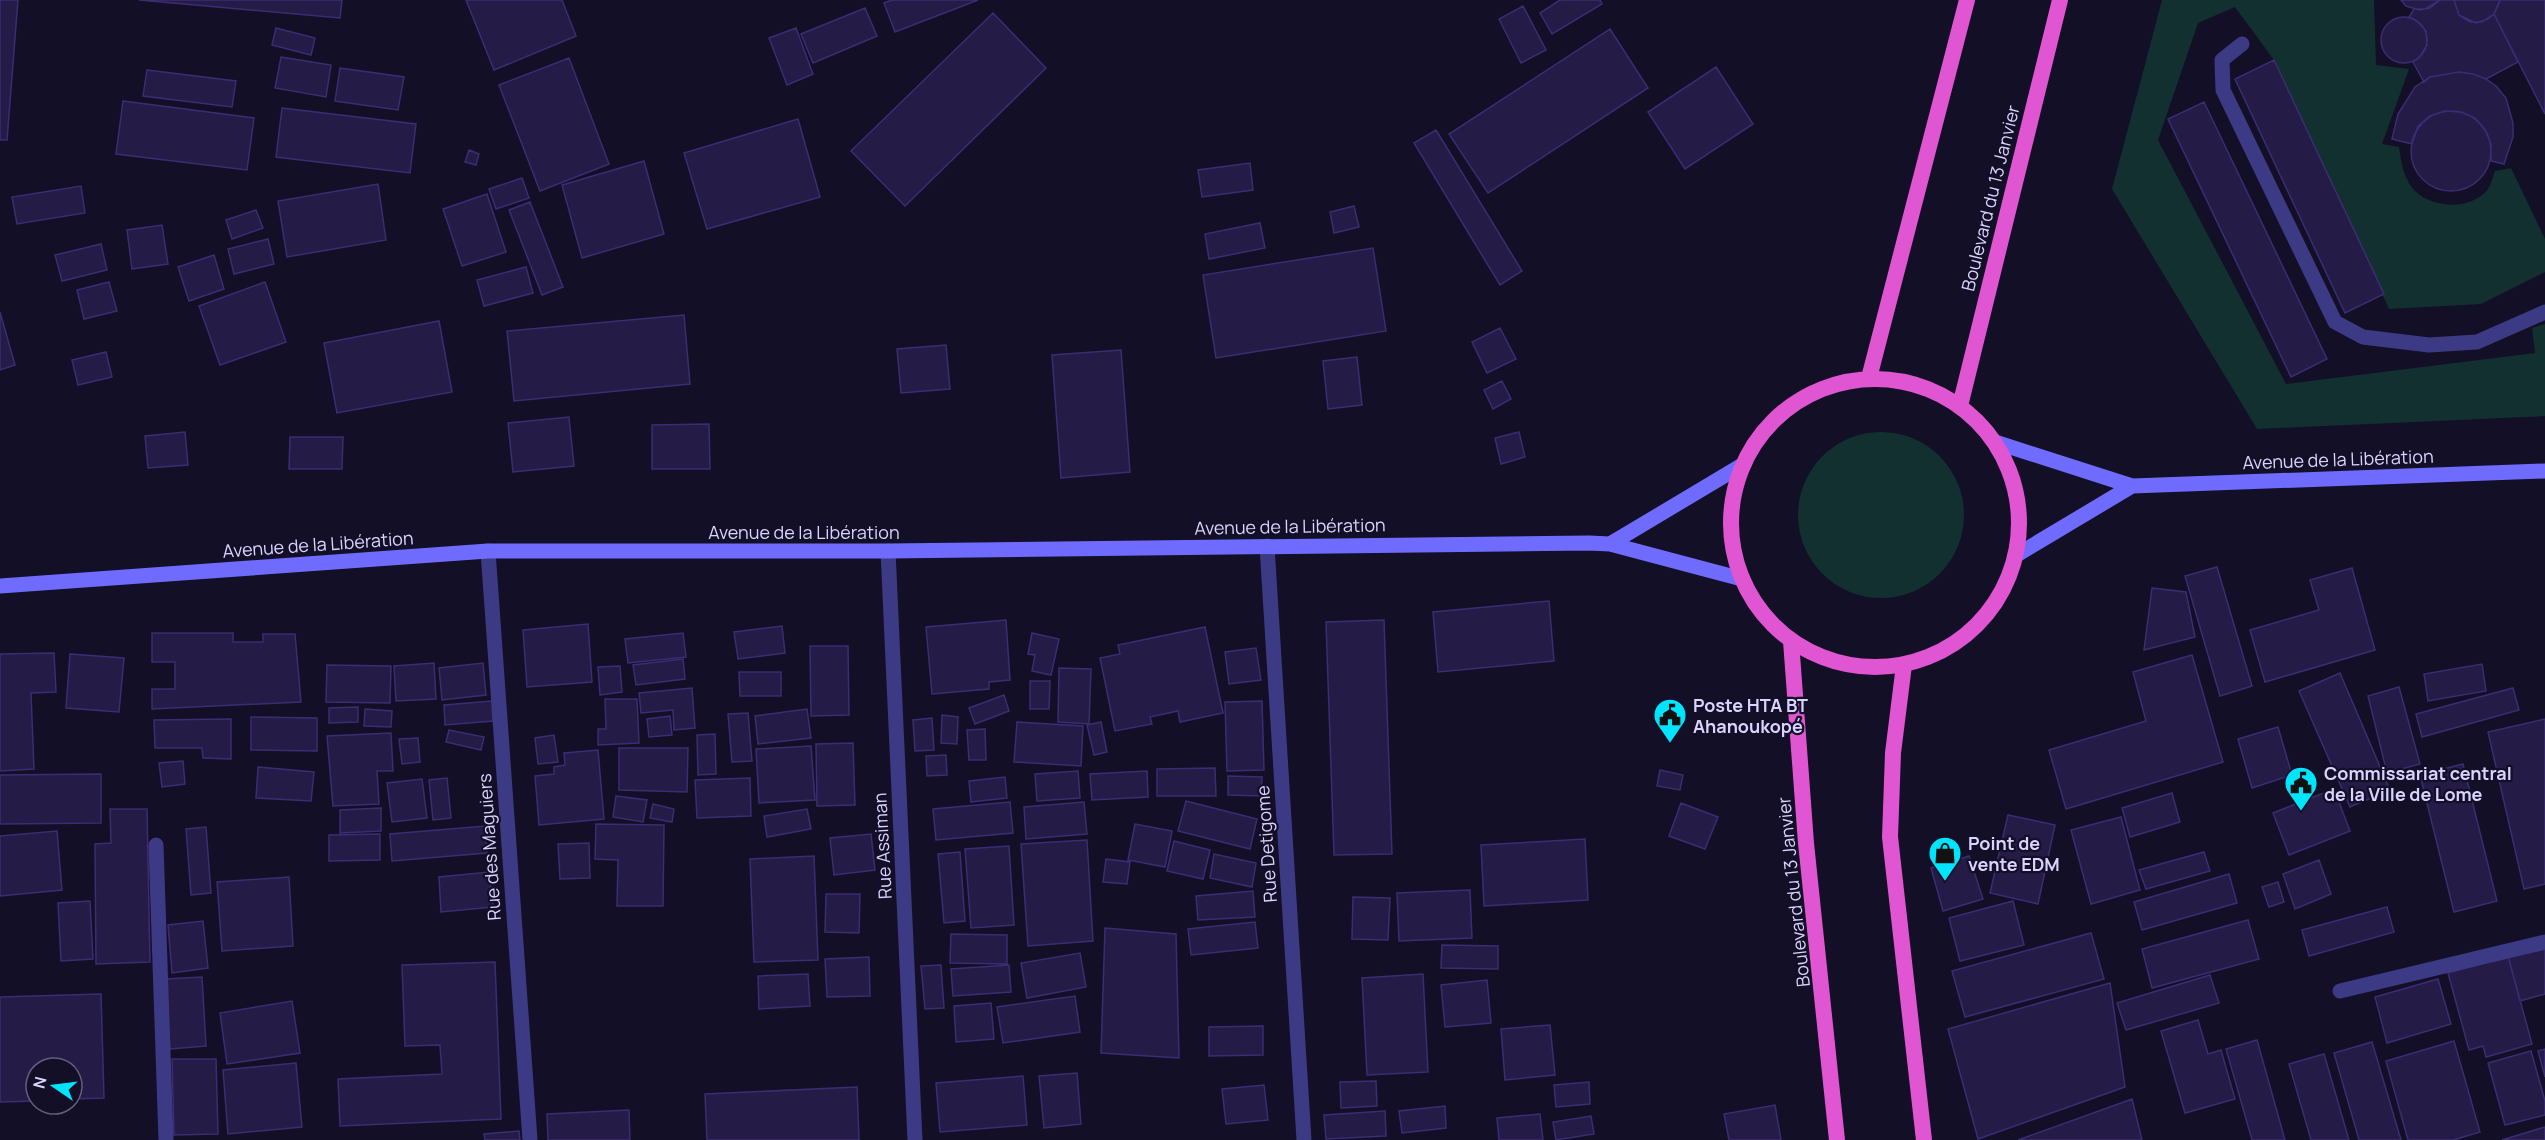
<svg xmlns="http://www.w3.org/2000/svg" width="2545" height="1140" font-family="Manrope,sans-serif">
	<rect width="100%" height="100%" fill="#130f26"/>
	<path fill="#12302f" d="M2162 0H2374L2376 65 2409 69 2382 144 2399 147C2401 162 2404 180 2415 191 2434 209 2472 210 2488 189 2491 184 2493 177 2495 171L2511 168 2545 239V272L2481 304 2389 309 2274 60 2235 7 2198 23 2158 140 2286 384 2535 353 2532 328 2545 324V416L2257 429 2112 189Z
		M1798 515a83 83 0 1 1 166 0a83 83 0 1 1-166 0Z"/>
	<path fill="#241b47" stroke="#3b2d73" stroke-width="1.5" d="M0 0H18L7 140H0Z
		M139 0H342L340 18Z
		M466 0H562L576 36 494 70Z
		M892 0H978L895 32 884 3Z
		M1560 0H1600L1602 4 1552 34 1540 13Z
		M2401 0H2440L2430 8 2419 10 2406 6Z
		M2440 0H2454L2459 15 2470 22H2482L2494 14 2518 62 2486 79 2473 74 2459 72 2430 77 2424 82 2413 62 2419 58 2427 45 2426 31 2418 22 2409 17 2414 9H2425Z
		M2454 0H2500V1L2494 14 2488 19 2476 23 2459 15Z
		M2545 0V114L2494 14 2500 0Z
		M1523 6 1546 50 1521 63 1499 19Z
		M865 8 877 36 813 63 801 34Z
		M993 13 1046 68 905 206 851 151Z
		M2381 40a23 23 0 1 1 46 0a23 23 0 1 1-46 0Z
		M276 28 315 38 311 55 272 45Z
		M796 28 813 74 787 85 769 38Z
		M1610 29 1648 88 1488 193 1449 134Z
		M281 57 331 65 326 97 275 88Z
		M569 58 609 164 540 191 499 85Z
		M2274 60 2384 294 2345 313 2235 79Z
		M1716 67 1753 124 1685 169 1648 112Z
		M340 68 404 77 398 110 335 101Z
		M147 70 236 81 232 107 143 96Z
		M2459 72 2473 74 2486 79 2496 86 2506 98 2513 123V137L2504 164 2491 161V144L2485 130 2475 118 2461 112 2445 111 2430 116 2418 126 2412 144 2392 139 2398 114 2415 87 2430 77Z
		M123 101 254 118 247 170 116 154Z
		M2204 102 2327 359 2291 377 2168 119Z
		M282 108 416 124 410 173 276 157Z
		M2411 151a40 40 0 1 1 80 0a40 40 0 1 1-80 0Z
		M798 119 820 197 707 229 684 153Z
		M1436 130 1522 271 1500 285 1414 143Z
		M469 150 479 154 476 165 465 162Z
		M644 161 664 234 582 258 562 185Z
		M1250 163 1253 190 1202 197 1198 170Z
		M522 178 529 198 496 209 489 189Z
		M378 184 386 240 287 257 278 201Z
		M81 186 85 213 17 224 12 197Z
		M487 194 506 252 462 266 443 209Z
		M530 202 563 287 542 295 509 210Z
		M1354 206 1359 227 1334 233 1330 212Z
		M256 210 263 228 232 239 226 220Z
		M1260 223 1265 248 1209 259 1205 234Z
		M162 225 168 264 132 269 127 230Z
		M268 239 274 264 234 274 228 249Z
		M101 244 107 270 62 281 55 255Z
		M1373 248 1386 331 1216 358 1203 275Z
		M214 255 224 289 189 301 178 267Z
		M526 267 533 293 484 306 477 280Z
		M109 282 117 311 84 319 77 290Z
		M265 282 286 342 220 365 199 306Z
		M0 312 15 365 0 370Z
		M684 315 690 384 514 401 507 331Z
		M439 321 452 392 337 413 324 343Z
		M1500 328 1516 359 1487 373 1472 342Z
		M946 345 950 389 901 393 897 349Z
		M1121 350 1130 472 1061 478 1052 355Z
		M106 352 112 377 78 385 72 360Z
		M1357 357 1362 405 1328 409 1323 361Z
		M1502 381 1511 399 1493 409 1484 390Z
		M569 417 574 466 513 472 508 423Z
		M709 424 710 469H652V425Z
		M185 432 188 465 148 468 145 436Z
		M1519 432 1525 457 1501 464 1495 438Z
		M290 437H343L342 469H289Z
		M2217 567 2252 686 2220 696 2185 576Z
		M2352 568 2375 650 2265 682 2250 630 2319 610 2310 580Z
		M2152 588 2186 592 2195 637 2144 650Z
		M1549 601 1554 661 1438 672 1433 612Z
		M1006 620 1010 680 989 682V689L932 694 926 627Z
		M1384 620 1392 854 1334 855 1326 622Z
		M588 624 592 682 527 687 523 630Z
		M782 626 785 653 738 659 734 632Z
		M1205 627 1223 713 1180 722 1178 711 1150 717 1152 724 1115 731 1100 658 1120 654 1118 645Z
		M152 633H233V642H263V634H295L301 702 152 709V689H175V662H152Z
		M683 633 686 657 628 663 625 639Z
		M1032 633 1059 639 1051 675 1032 671 1035 655 1028 654Z
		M810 646H848L849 715 811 716Z
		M1256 648 1261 680 1229 684 1225 652Z
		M54 653 56 692 31 693 34 769 0 771V654Z
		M70 654 124 658 119 712 66 708Z
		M2192 655 2223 762 2066 809 2049 750 2146 721 2133 672Z
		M683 659 685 679 636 685 633 665Z
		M434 663 436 699 396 701 394 666Z
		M483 663 486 695 442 700 439 668Z
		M2482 664 2486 691 2428 701 2424 674Z
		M327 665 391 666 390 703 326 702Z
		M620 666 622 692 600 695 598 667Z
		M1059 668 1091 669 1089 724 1058 722Z
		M739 672H781V696H740Z
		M2340 673 2390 790 2350 807 2299 691Z
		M1030 681H1050L1049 709H1030Z
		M2399 687 2420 764 2387 773 2368 696Z
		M692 688 695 728 674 730 673 710 641 713 639 693Z
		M2513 688 2519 710 2422 737 2416 714Z
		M1004 695 1009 711 975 724 969 708Z
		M605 699H637L639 743 598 745V729H606Z
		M492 701 493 721 445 725 444 705Z
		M1262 701 1264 770 1227 771 1225 702Z
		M358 707V722L329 723V708Z
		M365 709 392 711 391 727 364 726Z
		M807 709 811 738 758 744 755 716Z
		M748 713 752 761 732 762 728 714Z
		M942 715 958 717 957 744 941 743Z
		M670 716 672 735 649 737 647 719Z
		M251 717 317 718V751L251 750Z
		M932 718 934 750 915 751 913 720Z
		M231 719V759L203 758 202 748H155L154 720Z
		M2545 719V884L2524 889 2488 732Z
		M1017 722 1083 726 1081 766 1014 762Z
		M1101 722 1107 752 1094 755 1087 725Z
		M2278 727 2292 775 2252 788 2238 739Z
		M985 729 986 760H969L967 730Z
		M449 730 484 737 481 750 446 742Z
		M391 733 393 771H377L379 804 333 806 327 736Z
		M715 734 716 774 698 775 697 735Z
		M554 735 558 762 538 764 535 738Z
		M418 738 420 762 402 764 399 739Z
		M853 743 855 805 817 806 816 744Z
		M811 746 815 800 759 803 756 749Z
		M619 748H688L687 792 619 790Z
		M598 750 604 819 539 825 535 776 554 774V767L565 765 564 753Z
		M946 755 947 775 927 776 926 756Z
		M183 761 185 784 162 787 159 763Z
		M2463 764 2497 901 2454 912 2420 775Z
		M258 767 314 772 311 801 256 798Z
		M1215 768 1216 796H1157V769Z
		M1660 770 1683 775 1680 790 1657 786Z
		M1078 771 1080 798 1037 801 1035 774Z
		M1147 771 1148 797 1092 800 1090 774Z
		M101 774V823L0 824V775Z
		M1228 776 1262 777 1261 796 1228 795Z
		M1005 777 1007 798 971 802 969 781Z
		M447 778 451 818 433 820 429 780Z
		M750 778 751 816 697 818 695 780Z
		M422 779 427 818 392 822 387 783Z
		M2334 789 2350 831 2289 855 2273 813Z
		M2172 793 2180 822 2130 837 2122 808Z
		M616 796 647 800 643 822 613 817Z
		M1186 801 1257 819 1250 849 1178 831Z
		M1010 802 1013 833 936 840 933 809Z
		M1084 802 1087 834 1026 839 1024 807Z
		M1681 803 1718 817 1705 849 1669 836Z
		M653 804 674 809 672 822 650 818Z
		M381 808V831L340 833V810Z
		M110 809H147L150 962 96 964 95 844 111 843Z
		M807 809 811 829 767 837 764 816Z
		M2008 815 2055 825 2038 904 1990 893Z
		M2121 817 2140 890 2091 904 2071 830Z
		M596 824 664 825 663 906H617L618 860 595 859Z
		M1135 824 1172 831 1165 867 1128 860Z
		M485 826 487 853 392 861 390 834Z
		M206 827 211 893 191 895 186 829Z
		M57 831 62 890 0 896V836Z
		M380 834V860L329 861V835Z
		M871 834 875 870 834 875 830 838Z
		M1585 839 1588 900 1484 906 1481 845Z
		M1087 840 1093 941 1028 946 1021 844Z
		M1174 841 1210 850 1203 879 1167 871Z
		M589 843 590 878 560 879 558 844Z
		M1009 846 1014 925 971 928 965 849Z
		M960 852 965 921 944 923 938 854Z
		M2204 852 2210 871 2146 889 2139 870Z
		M1214 854 1256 863 1252 887 1210 878Z
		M814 856 818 960 754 962 750 859Z
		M1969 856 1983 899 1943 911 1931 868Z
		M1106 859 1130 862 1127 884 1103 882Z
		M2319 860 2331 894 2295 909 2283 874Z
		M489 872 493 907 441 912 439 877Z
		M2229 874 2237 903 2142 930 2134 902Z
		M289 877 293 946 222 951 217 882Z
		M2278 882 2284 902 2269 907 2262 887Z
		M1470 890 1472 938 1399 941 1397 893Z
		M1253 891 1255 917 1198 920 1196 896Z
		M826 894H860L859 933 825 932Z
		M1353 897 1390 898 1388 940 1352 939Z
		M90 901 93 959 61 961 58 903Z
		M2013 901 2024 945 1960 961 1949 918Z
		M2387 907 2394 932 2309 956 2302 930Z
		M2248 920 2259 959 2152 988 2142 949Z
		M203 921 208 968 172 973 168 925Z
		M1255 922 1258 948 1191 955 1188 929Z
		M1105 928 1176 934 1179 1058 1101 1053Z
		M2091 933 2104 979 1965 1017 1952 971Z
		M951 934 1007 935V964L950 963Z
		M1442 945 1498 946V969L1441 968Z
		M2545 946V994L2520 1001 2508 956Z
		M1080 953 1086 987 1027 998 1021 963Z
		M2508 956 2532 1044 2486 1057 2483 1046 2469 1050 2448 973Z
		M869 957 870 996 827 997 825 959Z
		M495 962 501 1119 340 1126 338 1079 442 1074 440 1045 405 1046 402 965Z
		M941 965 944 1008 925 1009 921 966Z
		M1009 965 1011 992 953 996 951 969Z
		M808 974 810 1006 759 1009 758 976Z
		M1423 974 1428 1072 1367 1075 1362 978Z
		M2210 975 2219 1003 2126 1030 2117 1003Z
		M202 977 206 1046 170 1049 165 979Z
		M2438 979 2451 1024 2387 1043 2375 997Z
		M1487 980 1491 1023 1445 1027 1441 985Z
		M2110 983 2125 1087 1978 1139 1948 1029Z
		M101 994 104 1098 72 1099V1068H36V1101L0 1102V997Z
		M1075 996 1080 1032 1003 1043 997 1007Z
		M292 1001 300 1053 227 1064 220 1013Z
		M991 1003 994 1039 956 1042 954 1006Z
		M2198 1020 2208 1054 2221 1050 2235 1099 2185 1113 2161 1031Z
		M1550 1025 1555 1075 1505 1080 1501 1029Z
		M1263 1026V1055L1209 1056V1027Z
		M2257 1040 2285 1140H2252L2226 1049Z
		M2454 1041 2480 1132 2453 1140H2408L2386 1061Z
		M2372 1042 2401 1140H2359L2334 1053Z
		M2545 1049V1077L2538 1051Z
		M2531 1051 2545 1101V1115L2505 1125 2488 1063Z
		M2324 1054 2349 1140H2311L2289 1064Z
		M172 1059H216L218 1134 174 1135Z
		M296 1063 302 1127 228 1134 223 1070Z
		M1077 1073 1081 1124 1044 1128 1039 1076Z
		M1023 1076 1027 1125 940 1132 936 1083Z
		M1376 1081 1377 1106 1341 1108 1340 1082Z
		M1589 1082 1590 1104 1556 1107 1554 1085Z
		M1264 1085 1268 1120 1226 1124 1222 1089Z
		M857 1087 859 1140H707L705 1094Z
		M2132 1099 2142 1140H2018Z
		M1775 1105 1781 1140H1729L1724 1114Z
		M1445 1106 1446 1128 1402 1133 1399 1111Z
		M629 1110 630 1140H548L547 1114Z
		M1385 1111 1386 1136 1326 1139 1324 1115Z
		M1540 1114 1543 1140H1499L1497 1118Z
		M1591 1116 1594 1134 1556 1140 1553 1122Z
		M2545 1127V1140H2502Z
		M519 1131 520 1140H485L484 1134Z"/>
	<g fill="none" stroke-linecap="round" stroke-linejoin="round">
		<path stroke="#3d3a85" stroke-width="15" d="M2242 44 2222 60 2223 90 2335 322 2363 337 2429 345 2477 342 2545 312"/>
		<path stroke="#3d3a85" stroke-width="15" d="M1267 546 1304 1140
			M488 551 530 1140
			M888 551 915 1140
			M156 845 166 1140
			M2340 991 2545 942"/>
		<path stroke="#6f6bff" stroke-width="15" d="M1995 442 2132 486 2545 471
			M1610 544 1744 464
			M2015 556 2132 486
			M0 586 488 551H888L1589 543 1610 544 1742 579"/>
		<path stroke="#e055d1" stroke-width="16" d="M1869 378 1967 0
			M1731 523a144 144 0 1 1 288 0a144 144 0 1 1-288 0Z
			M1960 406 2060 0
			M1791 641 1806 843 1837 1140
			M1904 665 1893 753 1890 837 1924 1140"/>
	</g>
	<defs>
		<g id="civic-pin" transform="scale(1.725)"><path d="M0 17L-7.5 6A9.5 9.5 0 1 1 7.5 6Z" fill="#00e5ff" stroke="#130f26"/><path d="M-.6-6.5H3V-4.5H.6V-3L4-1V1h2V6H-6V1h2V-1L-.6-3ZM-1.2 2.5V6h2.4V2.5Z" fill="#111"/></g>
		<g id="shop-pin" transform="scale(1.725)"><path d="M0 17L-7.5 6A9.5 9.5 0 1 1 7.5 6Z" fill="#00e5ff" stroke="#130f26"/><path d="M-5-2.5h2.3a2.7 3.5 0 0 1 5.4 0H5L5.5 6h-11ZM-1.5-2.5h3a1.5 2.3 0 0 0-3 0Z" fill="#111"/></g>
	</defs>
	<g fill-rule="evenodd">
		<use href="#civic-pin" x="1670" y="715"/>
		<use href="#civic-pin" x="2301" y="783"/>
		<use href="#shop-pin" x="1945" y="853"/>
	</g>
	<g text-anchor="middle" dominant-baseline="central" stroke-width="4.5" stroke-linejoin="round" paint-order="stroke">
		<g font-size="18" fill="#d9d4ff" stroke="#130f26">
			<text transform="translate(1990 198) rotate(-76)">Boulevard du 13 Janvier</text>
			<text transform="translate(2338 459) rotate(-2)">Avenue de la Libération</text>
			<text transform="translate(1290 526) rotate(-1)">Avenue de la Libération</text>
			<text x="804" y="532">Avenue de la Libération</text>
			<text transform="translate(318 544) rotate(-4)">Avenue de la Libération</text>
			<text transform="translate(1266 844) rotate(-94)">Rue Detigome</text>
			<text transform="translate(882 846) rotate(-93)">Rue Assiman</text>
			<text transform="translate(489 847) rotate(-94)">Rue des Maguiers</text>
			<text transform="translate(1793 892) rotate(-96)">Boulevard du 13 Janvier</text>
		</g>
		<g font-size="18" font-weight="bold" fill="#d9d4ff" stroke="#130f26" text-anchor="start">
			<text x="1693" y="705">Poste HTA BT<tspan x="1693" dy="21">Ahanoukopé</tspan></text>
			<text x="2324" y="773">Commissariat central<tspan x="2324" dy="21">de la Ville de Lome</tspan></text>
			<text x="1968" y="843">Point de<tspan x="1968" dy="21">vente EDM</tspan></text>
		</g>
	</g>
	<g transform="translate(54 1086) rotate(284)"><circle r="28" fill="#130f26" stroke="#625e7d" stroke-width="1.5"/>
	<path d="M0-4.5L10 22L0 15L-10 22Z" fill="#00e5ff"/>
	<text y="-9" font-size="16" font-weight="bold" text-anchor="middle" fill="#d9d4ff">N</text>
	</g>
</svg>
